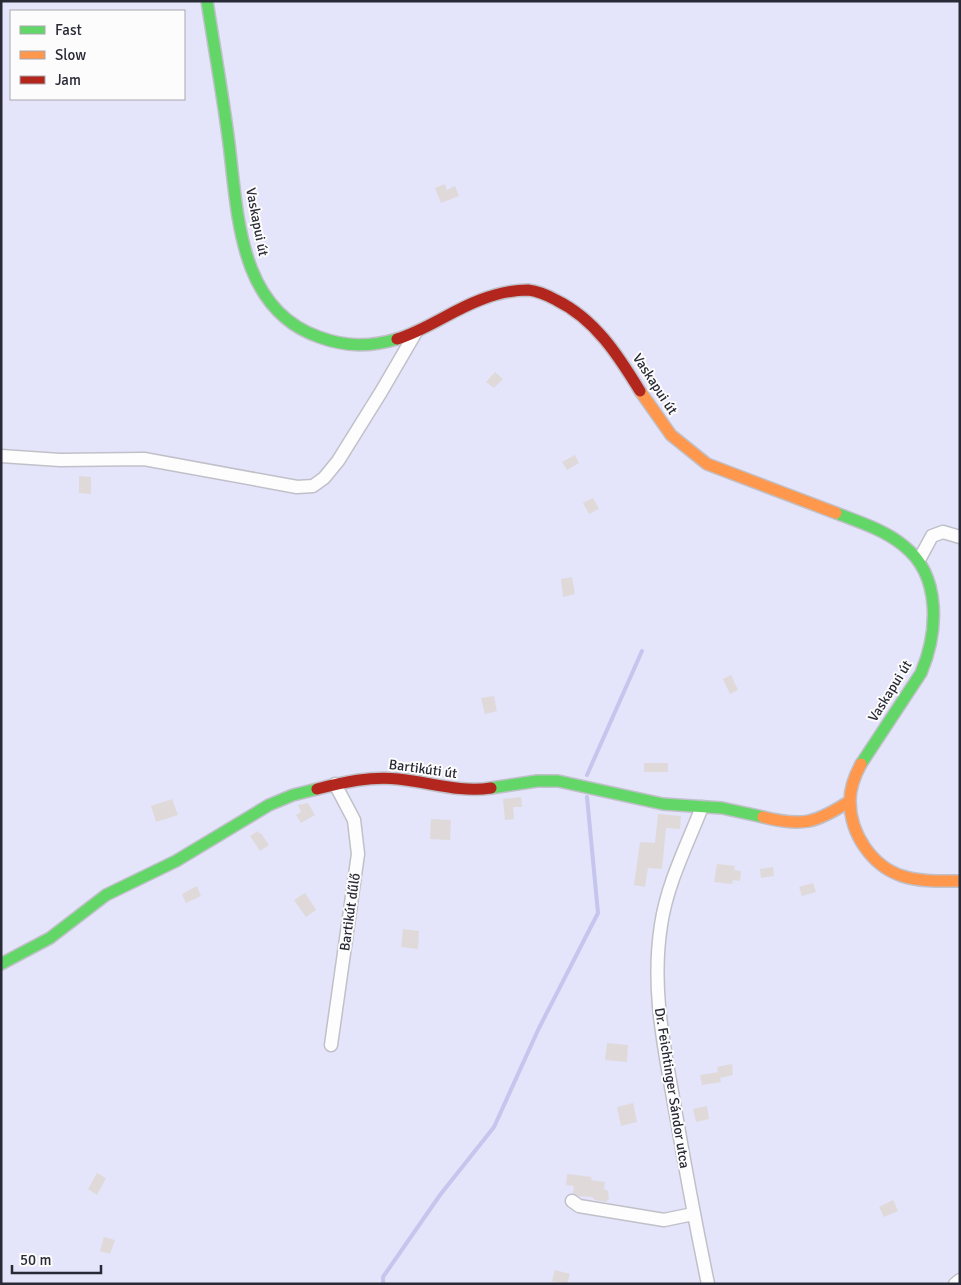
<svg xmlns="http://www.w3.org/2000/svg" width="961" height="1285" font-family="Signika,sans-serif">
	<rect width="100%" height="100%" fill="#f0f0f6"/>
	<path fill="#e4e4fb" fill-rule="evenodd" d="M1 1H960V1284H1ZM11 11H184V99H11Z"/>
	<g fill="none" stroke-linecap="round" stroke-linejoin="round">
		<path stroke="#c5c5ed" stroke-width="4" d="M587 775 642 651
			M383 1284V1277L440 1195 494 1127 539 1028 598 913 587 797"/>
	</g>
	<path fill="#dfdad9" d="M445 184 447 190 455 186 459 196 441 203 435 188Z
		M495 372 503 379 494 388 486 382Z
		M575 455 579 463 567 470 562 462Z
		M79 476 91 477V494L79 493Z
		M593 498 599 509 589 514 583 503Z
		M572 577 575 594 563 597 561 579Z
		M731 675 738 690 730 694 723 679Z
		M494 696 497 711 485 714 481 698Z
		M644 763H668V772H644Z
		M521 797 522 807H513L514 819 505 820 503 799Z
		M172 799 178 815 156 822 151 806Z
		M308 803 315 815 301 823 296 815 301 812 298 805Z
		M658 814 681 816 680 829 666 828 662 869 648 868 645 887 634 885 640 842 655 843Z
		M431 819 451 820 450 840 430 839Z
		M258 831 260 834 261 833 269 845 260 851 250 836Z
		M717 864 735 866 734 870 741 871 740 881 733 880 732 884 714 882Z
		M773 867 774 876 761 878 760 869Z
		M813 883 816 892 802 896 799 887Z
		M197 886 201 896 186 903 182 894Z
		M305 893 316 910 306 917 294 900Z
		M403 929 419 931 418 949 401 947Z
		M607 1043 628 1045 627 1062 605 1060Z
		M732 1064 733 1075 720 1078 721 1082 702 1085 700 1075 718 1072 717 1067Z
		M633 1103 637 1122 621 1126 617 1107Z
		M707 1106 709 1119 696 1122 693 1109Z
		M97 1173 106 1178 97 1195 88 1189Z
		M567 1174 592 1177 591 1180 605 1182 604 1189 608 1191 609 1199 606 1202 595 1200 592 1197 578 1196 573 1193 574 1186 566 1185Z
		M893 1200 898 1211 884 1217 879 1207Z
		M104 1237 115 1240 110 1254 100 1251Z
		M555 1270 570 1274 567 1284 552 1281Z"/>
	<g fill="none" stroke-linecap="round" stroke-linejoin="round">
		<g stroke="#c0c0c9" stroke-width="15">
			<path id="street" d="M1 456 60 460 144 459 297 487 313 486 324 478 338 461 381 392 416 332
				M919 560 932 536 943 532 960 537
				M702 807C687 845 667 884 661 925 651 989 664 1046 675 1109 685 1167 696 1226 708 1284
				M331 1045 358 854 354 820 335 784
				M572 1201 579 1206 664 1220 693 1214
				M955 1284 960 1280"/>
		</g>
		<g stroke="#c0c0c9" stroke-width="14">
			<path id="fast" d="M207 1C214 46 222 91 228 136 238 209 236 308 319 337 346 347 370 347 397 339
				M836 513C859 522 885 530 904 546 942 576 938 633 921 673L861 764
				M491 788 537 781H558L663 804 722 808 763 817
				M1 964 50 938 106 895 176 861 269 805 293 795 317 789"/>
		</g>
		<g stroke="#c0c0c9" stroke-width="14">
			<path id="slow" d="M640 391 671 435 707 464 836 513
				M861 764C855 775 850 789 850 801 850 834 872 866 902 876 921 882 941 881 960 881
				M763 817C803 827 816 823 850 801"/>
		</g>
		<g stroke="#c0c0c9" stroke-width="14">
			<path id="jam" d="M397 339C426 330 451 311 480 300 495 294 511 290 528 290 538 291 547 295 556 300 595 319 618 355 640 391
				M317 789C344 782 371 776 398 779 429 782 460 793 491 788"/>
		</g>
		<use href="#street" stroke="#fdfdfe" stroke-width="12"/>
		<use href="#fast" stroke="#63d668" stroke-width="11"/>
		<use href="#slow" stroke="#ff974d" stroke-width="11"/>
		<use href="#jam" stroke="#b3261e" stroke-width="11"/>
	</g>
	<g text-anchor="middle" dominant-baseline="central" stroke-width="4" stroke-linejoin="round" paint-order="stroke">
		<g font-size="14" fill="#292a36" stroke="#fcfcfc">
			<text transform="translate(257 222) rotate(79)">Vaskapui út</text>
			<text transform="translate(655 384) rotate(57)">Vaskapui út</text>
			<text transform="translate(890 691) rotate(-58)">Vaskapui út</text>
			<text transform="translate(423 769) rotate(8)">Bartikúti út</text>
			<text transform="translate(350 912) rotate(-82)">Bartikút dűlő</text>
			<text transform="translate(672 1088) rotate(81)">Dr. Feichtinger Sándor utca</text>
		</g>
	</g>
	<rect width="961" height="1285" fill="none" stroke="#292a36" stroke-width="5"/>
	<rect x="10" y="10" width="175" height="90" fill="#fcfcfc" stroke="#a8a8ad"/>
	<rect x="20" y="26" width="25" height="8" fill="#63d668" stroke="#a8a8ad"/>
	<text x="55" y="35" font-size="15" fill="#292a36">Fast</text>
	<rect x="20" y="51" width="25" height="8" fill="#ff974d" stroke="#a8a8ad"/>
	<text x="55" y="60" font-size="15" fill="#292a36">Slow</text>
	<rect x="20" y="76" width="25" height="8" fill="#b3261e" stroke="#a8a8ad"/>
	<text x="55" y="85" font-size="15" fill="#292a36">Jam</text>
	<path d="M12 1265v8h89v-8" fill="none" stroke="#292a36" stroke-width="2.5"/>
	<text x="20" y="1265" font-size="15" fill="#292a36" stroke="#fcfcfc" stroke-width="4" paint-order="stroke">50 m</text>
</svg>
